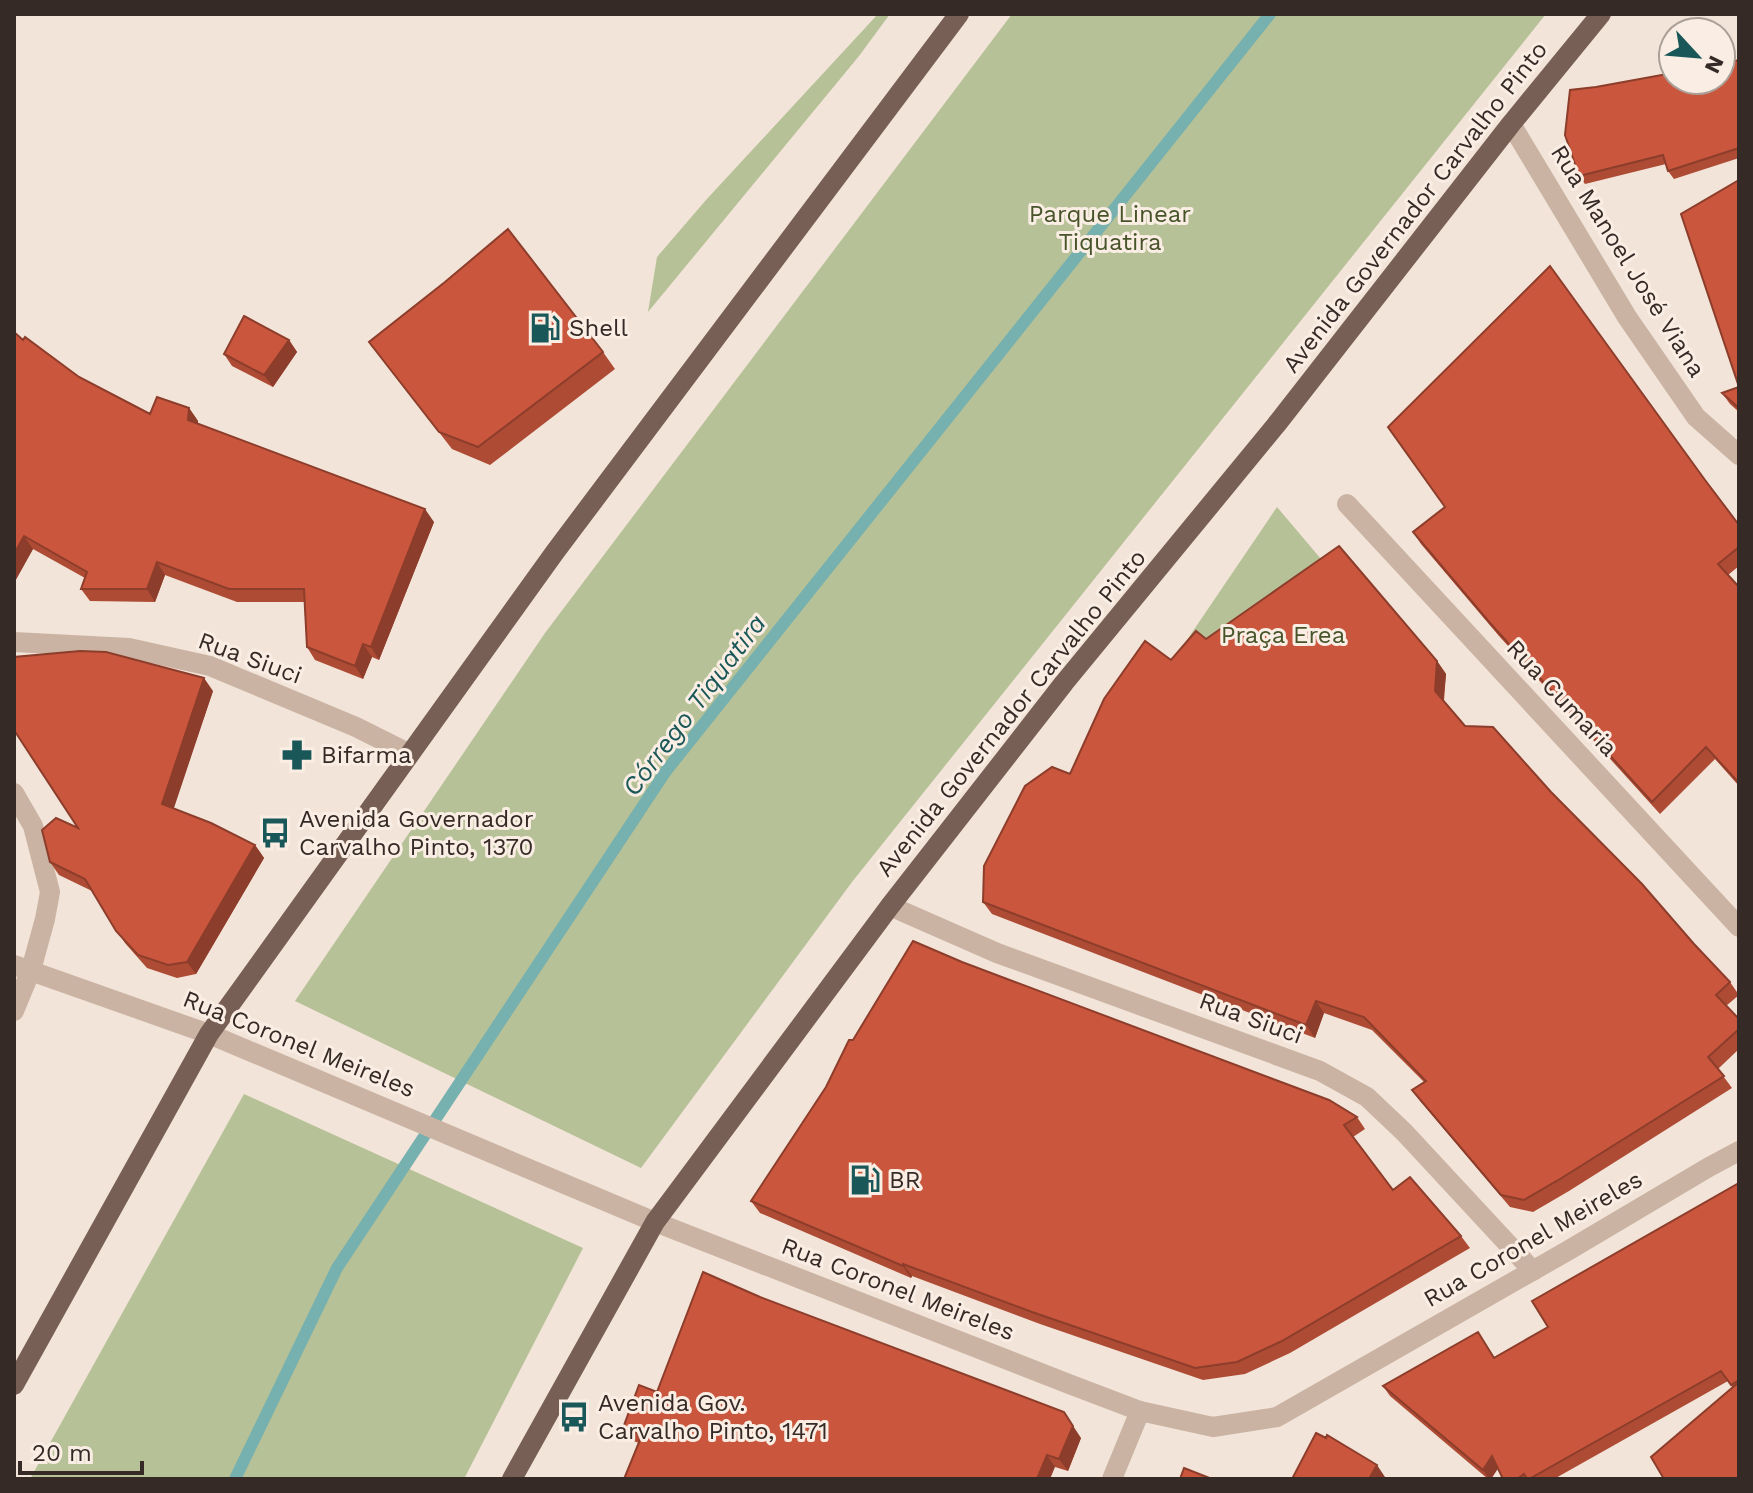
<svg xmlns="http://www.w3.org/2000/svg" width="1753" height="1493" font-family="'Work Sans',sans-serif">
	<rect width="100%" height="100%" fill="#f2e4d8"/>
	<path fill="#b6c197" d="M878 14H890L859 56 648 312 657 257 706 200Z
		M1012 14H1546L852 882 641 1168 295 1001 545 633Z
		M1277 507 1393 644 1153 690Z
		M244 1094 583 1248 464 1479H30Z"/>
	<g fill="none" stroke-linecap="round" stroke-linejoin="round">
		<path stroke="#76b0af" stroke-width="12" d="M235 1479 337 1268 666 771 1270 14"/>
		<path stroke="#cab3a3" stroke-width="20" d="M1511 124 1627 317 1696 417 1739 455
			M1347 504 1739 927
			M14 642 129 648 210 666 356 727 410 754
			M890 906 997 953 1320 1071 1367 1097 1404 1132 1533 1271
			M14 1011 31 970
			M1112 1479 1140 1411"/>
		<path stroke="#cab3a3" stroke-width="20" d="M14 793 33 826 50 892 45 919 31 970
			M14 965 209 1034 655 1222 1069 1384 1140 1411 1213 1427 1277 1417 1569 1250 1709 1167 1739 1151"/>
		<path stroke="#785f56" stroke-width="20" d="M14 1385 209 1034 555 552 959 14
			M512 1479 655 1222 890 906 1064 683 1276 425 1511 124 1601 14"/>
	</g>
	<path fill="#ae4b34" d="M1739 60V158L1674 179 1668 171 1666 164 1585 184 1579 176 1596 87Z
		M1739 180V412L1730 404 1722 393 1739 387Z
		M14 332 23 340 79 377 150 414 189 408 198 421V424L434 522 379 660 372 657 363 679 315 660 307 647 304 602H237L165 575 155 602 90 601 81 589 85 578 33 549 14 583Z
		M289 340 297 352 273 387 232 366 224 354Z
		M369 342 603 352 615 369 490 465 452 449Z
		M1705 480 1739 525V566L1728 575 1739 587V786L1715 759 1660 814 1499 636 1421 544 1413 532Z
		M1206 639 1437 661 1446 674 1444 701 1465 726 1551 792 1730 982 1739 995 1726 1006 1739 1019V1049L1718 1069 1732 1088 1569 1191 1533 1212 1510 1207 1421 1102 1412 1090 1424 1082 1372 1030 1324 1013 1315 1038 992 914 983 902 1171 660Z
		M213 691 173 808 255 845 264 858 196 974 177 978 147 968 125 943 92 891 59 875 50 862Z
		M962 962 1357 1117 1365 1129 1353 1137 1393 1190 1461 1236 1470 1248 1290 1353 1245 1374 1203 1380 1040 1324 912 1276 911 1278 760 1213 751 1201 826 1087 853 1040Z
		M1739 1183V1479L1732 1387 1728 1381 1554 1479H1503L1498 1468 1491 1479H1488L1390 1396 1383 1386 1478 1332 1494 1357 1548 1327Z
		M657 1392 1081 1438 1068 1471 1055 1467 639 1443 631 1440 623 1428Z"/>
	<path fill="#8d3d2b" d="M289 340 297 352 273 387 264 375Z
		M189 408 198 421 196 433 188 420Z
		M425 509 434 522 379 660 371 647Z
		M24 536 33 549 14 583V554Z
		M157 562 165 575 155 602 147 589Z
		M363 644 372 657 363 679 355 666Z
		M1437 661 1446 674 1443 703 1435 691Z
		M204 678 213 691 171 817 162 804Z
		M255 845 264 858 196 974 187 962Z
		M1316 1001 1324 1013 1315 1038 1306 1025Z
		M903 1264 912 1276 911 1278 903 1266Z
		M1064 1412 1081 1438 1068 1471 1059 1459Z
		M1047 1455 1055 1467 1050 1479H1037Z
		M1492 1456 1499 1467 1491 1479H1489L1483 1470Z
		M1377 1465 1385 1477 1384 1479H1369Z"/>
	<path fill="#ca573d" stroke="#8d3d2b" stroke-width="2" d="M1739 60V148L1668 171 1663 155 1579 176 1565 135 1570 90 1596 87 1673 73V80H1721V64Z
		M1739 180V408L1722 393 1739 387 1681 214Z
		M508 229 603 352 478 447 439 432 369 342 445 282Z
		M1550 266 1705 480 1739 525V547L1718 564 1739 587V783L1706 747 1652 802 1490 623 1413 532 1445 507 1388 427Z
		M244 316 289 340 264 375 224 354Z
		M14 332 23 340 25 337 79 377 150 414 157 397 189 408 188 420 425 509 371 647 363 644 355 666 307 647 304 589H229L157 562 147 589H81L87 572 24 536 14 554Z
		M1339 546 1437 661 1435 691 1465 726 1493 727 1551 792 1642 884 1694 944 1730 982 1716 995 1739 1019V1029L1708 1057 1724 1076 1560 1179 1524 1200 1501 1195 1412 1090 1426 1081 1364 1017 1316 1001 1306 1025 983 902 984 866 1025 786 1052 767 1070 774 1104 699 1145 641 1171 660 1196 631 1206 639Z
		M80 651 106 652 204 678 162 804 211 823 255 845 187 962 168 965 138 955 116 931 85 879 50 862 42 830 56 818 78 828 14 730V657Z
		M913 941 962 962 1329 1100 1357 1117 1344 1125 1393 1190 1410 1177 1461 1236 1282 1341 1237 1362 1195 1368 1032 1312 903 1264V1266L751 1201 826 1087 849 1040H853Z
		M1739 1183V1380L1731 1385 1721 1371 1529 1479H1527L1524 1474 1517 1479H1503L1492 1456 1483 1470 1383 1386 1478 1332 1494 1358 1548 1327 1532 1301Z
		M703 1272 760 1297 1064 1412 1073 1426 1059 1459 1047 1455 1037 1479H624L642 1435 623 1428 639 1385 657 1392Z
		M1739 1382V1479H1664L1651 1457Z
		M1316 1433 1326 1438 1327 1435 1377 1465 1369 1479H1292Z
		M1184 1468 1212 1479H1180Z"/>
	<defs>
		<g id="fuel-bare" transform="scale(2.4)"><path d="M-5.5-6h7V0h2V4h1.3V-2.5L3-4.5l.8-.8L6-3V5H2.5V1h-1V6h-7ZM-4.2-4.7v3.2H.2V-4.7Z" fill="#1a5758" stroke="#faeee4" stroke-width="2.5" paint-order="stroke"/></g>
		<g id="pharmacy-bare" transform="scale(2.4)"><path d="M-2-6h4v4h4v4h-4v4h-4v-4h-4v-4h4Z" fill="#1a5758" stroke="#faeee4" stroke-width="2.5" paint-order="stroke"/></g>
		<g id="bus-bare" transform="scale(2.4)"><path d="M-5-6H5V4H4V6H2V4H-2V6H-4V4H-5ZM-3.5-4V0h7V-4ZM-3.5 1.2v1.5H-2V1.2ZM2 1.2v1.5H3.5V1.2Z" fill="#1a5758" stroke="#faeee4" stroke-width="2.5" paint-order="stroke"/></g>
	</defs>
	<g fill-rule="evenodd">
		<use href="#fuel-bare" x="545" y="328"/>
		<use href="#pharmacy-bare" x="297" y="755"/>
		<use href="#bus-bare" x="275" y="833"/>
		<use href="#fuel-bare" x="865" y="1180"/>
		<use href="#bus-bare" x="574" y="1417"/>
	</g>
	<g text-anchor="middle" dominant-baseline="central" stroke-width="6" stroke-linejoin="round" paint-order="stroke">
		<g font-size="24" fill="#352a26" stroke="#faeee4">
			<text transform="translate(1415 207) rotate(-52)">Avenida Governador Carvalho Pinto</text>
			<text transform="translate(1628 261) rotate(58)">Rua Manoel José Viana</text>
			<text transform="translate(250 658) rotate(20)">Rua Siuci</text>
			<text transform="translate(1562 698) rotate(47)">Rua Cumaria</text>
			<text transform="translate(1011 713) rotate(-51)">Avenida Governador Carvalho Pinto</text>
			<text transform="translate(1251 1018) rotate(20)">Rua Siuci</text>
			<text transform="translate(299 1044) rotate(22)">Rua Coronel Meireles</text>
			<text transform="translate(1533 1239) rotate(-30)">Rua Coronel Meireles</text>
			<text transform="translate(898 1289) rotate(21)">Rua Coronel Meireles</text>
		</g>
		<g font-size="24" fill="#475429" stroke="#faeee4">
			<text x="1110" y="214">Parque Linear<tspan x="1110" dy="28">Tiquatira</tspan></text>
			<text x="1283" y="635">Praça Erea</text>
		</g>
		<g font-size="24" fill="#352a26" stroke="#faeee4" text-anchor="start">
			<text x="569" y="328">Shell</text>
			<text x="321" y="755">Bifarma</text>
			<text x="299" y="819">Avenida Governador<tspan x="299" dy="28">Carvalho Pinto, 1370</tspan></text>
			<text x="889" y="1180">BR</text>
			<text x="598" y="1403">Avenida Gov.<tspan x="598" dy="28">Carvalho Pinto, 1471</tspan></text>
		</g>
		<g font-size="26" font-style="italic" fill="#1a5758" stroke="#faeee4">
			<text transform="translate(694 705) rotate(-53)">Córrego Tiquatira</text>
		</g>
	</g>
	<rect width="1753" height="1493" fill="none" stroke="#352a26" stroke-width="32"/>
	<g transform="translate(1697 56) rotate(116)"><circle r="38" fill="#faeee4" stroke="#aba098" stroke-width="2"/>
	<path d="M0-6L14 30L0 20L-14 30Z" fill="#1a5758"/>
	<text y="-12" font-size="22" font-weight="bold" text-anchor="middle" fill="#352a26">N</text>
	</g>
	<path d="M20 1461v12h122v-12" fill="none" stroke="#352a26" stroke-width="4"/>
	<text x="32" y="1461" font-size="24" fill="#352a26" stroke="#faeee4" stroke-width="6" paint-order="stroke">20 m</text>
</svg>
